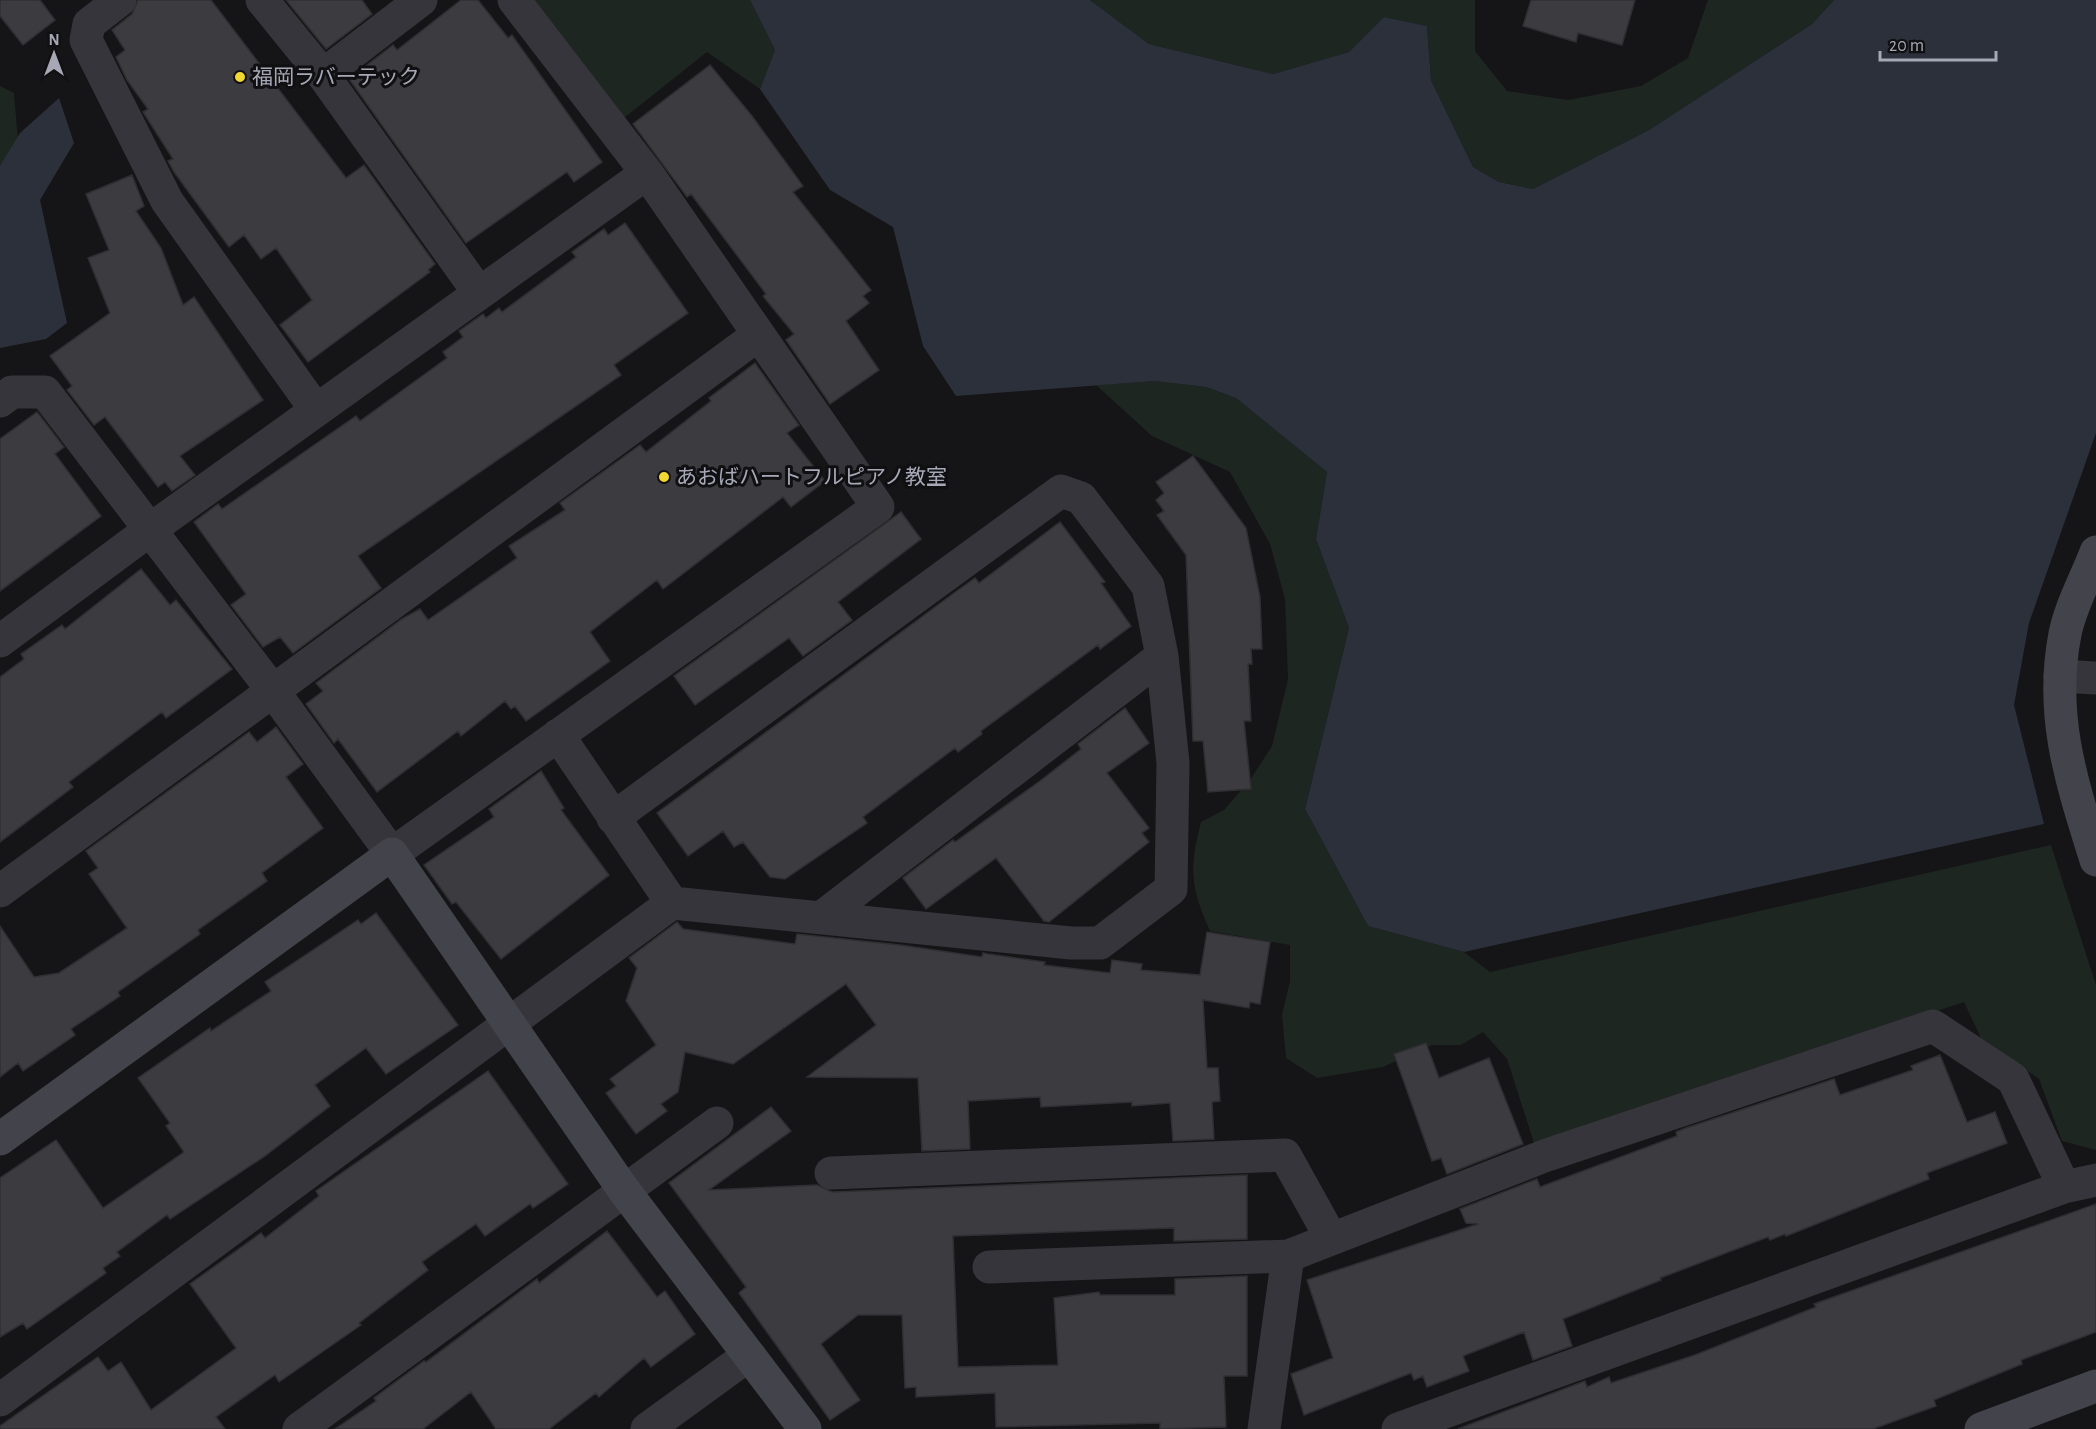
<svg xmlns="http://www.w3.org/2000/svg" width="2096" height="1429" font-family="'Alegreya Sans','Noto Sans JP',sans-serif">
	<rect width="100%" height="100%" fill="#151416"/>
	<path fill="#1e2621" d="M530 0H750L775 50 760 89 707 52 624 118Z
		M1090 0H1475V51L1507 91 1568 100 1641 86 1688 58 1708 0H1834L1812 24 1649 130 1533 189 1499 182 1473 167 1431 80 1427 26 1384 17 1349 52 1273 74 1149 44Z
		M0 86 14 93 20 164 0 206Z
		M1156 381 1206 387 1236 398 1327 472 1316 539 1349 628 1305 809 1368 926 1464 952 1490 972 2051 845 2096 985V1150L2062 1141 2039 1079 1981 1038 1964 1002 1535 1146 1507 1059 1483 1032 1461 1045H1432L1383 1067 1317 1078 1286 1058 1282 1015 1290 981V945L1210 931C1190 886 1189 869 1201 822L1224 810 1250 780 1272 746 1288 679 1285 599 1270 544 1230 472 1152 436 1096 385Z"/>
	<path fill="#2b303a" d="M750 0H1090L1149 44 1273 74 1349 52 1384 17 1427 26 1431 80 1473 167 1499 182 1533 189 1649 130 1812 24 1834 0H2096V433L2029 623 2014 705 2044 824 1464 952 1368 926 1305 809 1349 628 1316 539 1327 472 1236 398 1206 387 1155 381 956 396 923 346 893 227 830 190 760 89 775 50Z
		M59 98 74 143 40 200 67 323 46 339 0 348V166L20 133Z"/>
	<path fill="#3c3c40" stroke="#2f2e32" stroke-width="1.5" d="M0 0H40L55 20 23 45 0 16Z
		M138 0H211L346 178 364 165 435 264 428 270 430 272 308 362 280 325 312 300 276 248 261 259 244 235 229 247 174 172 168 161 173 159 143 112 148 109 127 80 116 57 125 50 112 30 132 14Z
		M286 0H362L372 14 326 49Z
		M461 0H478L508 38 512 35 602 162 574 182 567 172 466 243 349 79 393 45 397 50Z
		M1531 0H1635L1622 45 1578 33 1576 42 1523 26Z
		M710 65 752 116 803 186 793 192 871 290 863 296 869 303 846 321 879 370 830 404 786 340 794 334 763 296 766 294 691 194 687 197 633 124Z
		M132 175 144 206 136 211 161 248 183 305 194 297 263 400 180 456 195 475 172 491 165 482 158 487 105 417 94 425 67 390 72 386 50 356 110 313 88 258 109 250 86 194Z
		M625 223 688 313 614 365 621 375 358 556 381 588 293 653 280 637 263 647 231 605 246 594 194 522 218 504 222 509 356 416 360 421 447 358 443 352 463 337 459 331 483 314 486 318 499 308 502 312 576 257 572 252 604 229 608 235Z
		M755 363 799 425 787 433 825 481 791 507 783 497 663 589 657 580 590 632 610 661 526 721 515 706 511 709 505 701 461 736 458 731 377 792 338 739 334 743 306 704 323 691 316 683 402 619 420 609 428 620 517 558 509 546 565 510 560 503 640 445 646 452 711 401 709 398Z
		M37 412 64 447 55 454 101 516 0 591V439Z
		M1193 456 1246 528 1260 597 1262 649H1251L1252 664H1248L1251 721H1244L1251 789 1208 792 1203 741H1193L1186 555 1157 515 1164 511 1156 500 1164 493 1156 482Z
		M901 512 921 539 838 602 852 620 803 656 789 638 695 705 674 676Z
		M1060 522 1105 582 1101 583 1131 626 1100 649 1098 645 981 731 982 734 958 752 955 748 863 817 867 823 785 879 770 877 743 842 734 847 723 831 688 856 657 813 954 593 975 578 979 583Z
		M141 569 170 605 176 600 232 669 166 718 162 712 69 782 73 787 0 842V677L24 659 21 654 62 625 65 629Z
		M1125 708 1149 743 1107 773 1149 828 1142 833 1149 842 1049 922 1044 921 996 858 926 909 903 878 953 840 955 842 1040 781 1081 749 1078 744Z
		M276 727 303 764 286 777 323 828 262 873 267 881 198 930 200 934 118 992 120 996 71 1029 75 1035 23 1071 18 1063 0 1077V926L34 977 59 973 127 928 89 874 98 868 86 851 249 732 257 742Z
		M541 771 564 808 561 810 609 875 501 959 456 902 452 904 424 865 494 817 489 809Z
		M376 913 458 1025 386 1074 366 1048 315 1085 330 1106 265 1156 170 1219 167 1215 117 1252 120 1256 103 1268 106 1273 27 1329 23 1323 0 1337V1178L56 1140 103 1208 184 1152 166 1126 170 1123 138 1078 210 1028 211 1031 271 991 265 982 358 920 361 924Z
		M677 922 683 929 795 944 797 934 900 945 982 957 983 953 988 954 1045 962 1044 965 1110 973 1112 960 1142 964 1141 970 1200 975 1207 932 1270 942 1260 1004 1250 1002 1249 1008 1203 1000 1207 1068H1218L1220 1101 1212 1102 1214 1139 1173 1141 1170 1103 1132 1106V1102L1041 1107 1040 1097 968 1101 970 1149 922 1151 918 1078 807 1077 876 1025 846 984 733 1064 685 1052 678 1092 661 1104 667 1111 636 1134 606 1093 616 1086 610 1079 656 1045 626 1001 637 968 629 958Z
		M1426 1043 1439 1078 1489 1058 1523 1144 1447 1174 1441 1158 1432 1161 1394 1054Z
		M1940 1055 1967 1122 1995 1112 2007 1143 1927 1173 1929 1179 1786 1236 1785 1234 1770 1240 1768 1237 1660 1278 1661 1280 1563 1319 1572 1346 1533 1360 1524 1332 1463 1356 1469 1371 1427 1387 1423 1376 1414 1380 1411 1373 1304 1415 1291 1374 1333 1358 1307 1280 1478 1224 1466 1223 1460 1209 1537 1179 1540 1187 1677 1136 1676 1132 1686 1128 1834 1079 1840 1095 1913 1070 1911 1066Z
		M488 1071 568 1184 533 1208 530 1204 485 1236 476 1224 422 1262 428 1270 359 1323 361 1325 279 1382 275 1375 216 1417 225 1429H0V1426L98 1357 108 1371 121 1362 151 1410 236 1348 190 1284 261 1233 265 1238 319 1196 316 1191Z
		M771 1107 791 1131 709 1190 817 1185 832 1192 1247 1175V1239L1174 1241V1228L953 1236 958 1367 1058 1365 1054 1298 1099 1292 1100 1295H1175V1279L1247 1276V1376H1224L1226 1427 1160 1429V1423L996 1427 995 1393 916 1397V1387L905 1388 902 1315H858L821 1344 860 1400 830 1420 739 1293 746 1287 669 1183Z
		M2096 1204V1332L2021 1360 2022 1364 1934 1400 1936 1406 1873 1429H1458L1585 1381 1587 1387 1609 1377 1611 1383 1695 1355 1816 1307 1814 1304Z
		M607 1231 657 1297 665 1291 695 1334 651 1367 644 1358 599 1397 596 1393 549 1429H496L471 1392 423 1429H335L376 1401 374 1398 424 1361 426 1362 537 1279 539 1283Z"/>
	<g fill="none" stroke-linecap="round" stroke-linejoin="round">
		<path stroke="#36353b" stroke-width="33" d="M120 0 89 24 86 40 167 201 316 410
			M262 0 323 75 479 293
			M323 75 421 0
			M0 401 12 392H45L273 691 392 854 878 507 647 173 514 0
			M0 641 151 529 647 173
			M2060 676 2096 678
			M558 735 672 903 1071 943H1100L1171 889 1173 763 1162 656 1148 586 1081 498 1061 491 613 818
			M0 891 758 335
			M822 917 1162 656
			M831 1173 1285 1155 1331 1238
			M989 1267 1288 1256
			M0 1400 672 903
			M299 1429 717 1123
			M647 1429 749 1355
			M1264 1429 1288 1256 1547 1155 1933 1026 2013 1079 2064 1187
			M1398 1429 2064 1187 2096 1180"/>
		<path stroke="#43444b" stroke-width="33" d="M2096 552C2086 579 2070 607 2065 634 2049 716 2072 783 2096 860
			M0 1139 392 854 623 1189 805 1429
			M1981 1429 2096 1386"/>
	</g>
	<g fill="#f1d831" stroke="#100f11" stroke-width="2">
		<circle cx="240" cy="77" r="6"/>
		<circle cx="664" cy="477" r="6"/>
	</g>
	<g text-anchor="middle" dominant-baseline="central" stroke-width="6" stroke-linejoin="round" paint-order="stroke">
		<g font-size="21" fill="#a6a8b6" stroke="#100f11" text-anchor="start">
			<text x="252" y="77">福岡ラバーテック</text>
			<text x="676" y="477">あおばハートフルピアノ教室</text>
		</g>
	</g>
	<g transform="translate(54 54)" stroke="#100f11" stroke-width="4.5" paint-order="stroke">
	<path d="M0-4.5L10 22L0 15L-10 22Z" fill="#a6a8b6"/>
	<text y="-9" font-size="16" font-weight="bold" text-anchor="middle" fill="#a6a8b6">N</text>
	</g>
	<path d="M1880 51v9h116v-9" fill="none" stroke="#a6a8b6" stroke-width="3"/>
	<text x="1889" y="51" font-size="18" fill="#a6a8b6" stroke="#100f11" stroke-width="4.5" paint-order="stroke">20 m</text>
</svg>
